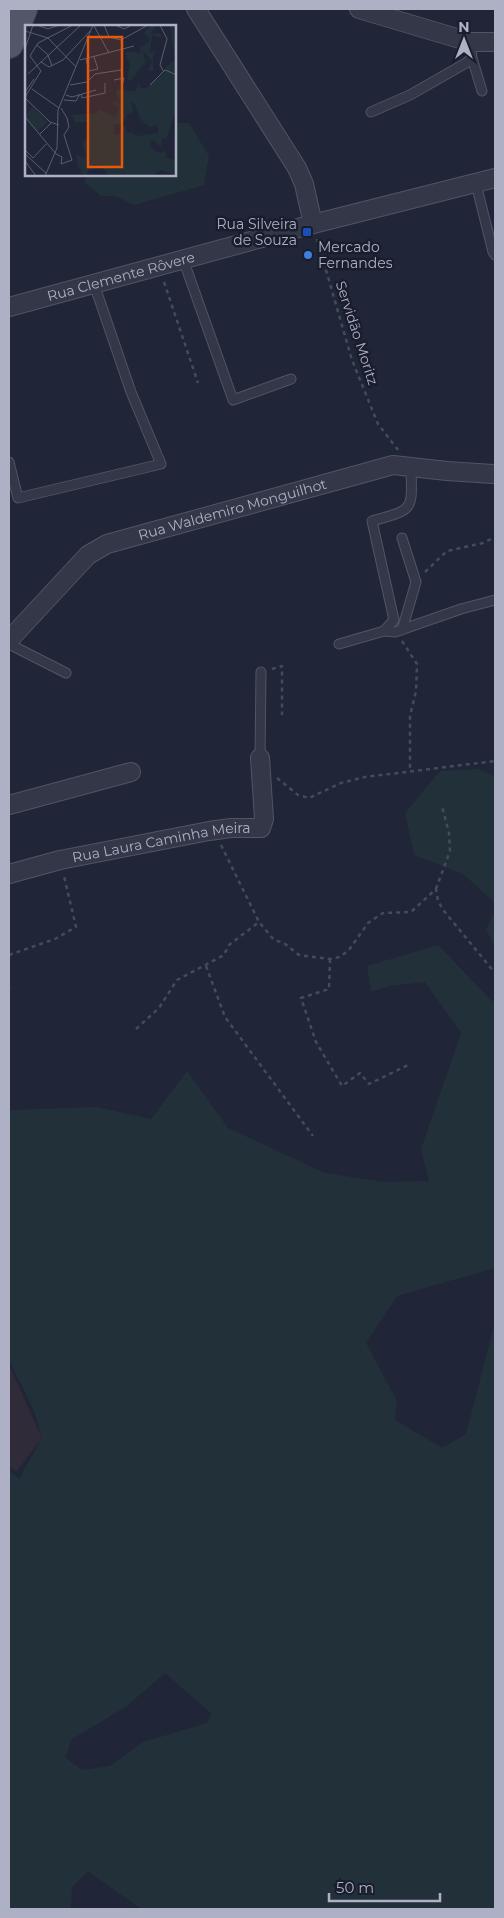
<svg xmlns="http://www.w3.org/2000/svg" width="504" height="1918" font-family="Montserrat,sans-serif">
	<rect width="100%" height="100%" fill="#202538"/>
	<path fill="#302b39" d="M9 1365 42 1438 16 1472 9 1465Z"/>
	<path fill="#223139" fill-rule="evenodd" d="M175 123H189L209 156 204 185 134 205 116 196H101L84 182 88 175H175Z
		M479 769 495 777V903L463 874 414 855 405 813 440 771Z
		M495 912V947L486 929Z
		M438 945 495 1004V1268L397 1296 366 1343 397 1401 395 1420 442 1448 466 1434 495 1322V1909H141L88 1871 72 1887 71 1909H9V1470L19 1479 42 1438 34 1410 9 1360V1110L97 1107 151 1119 187 1071 228 1128 325 1173 384 1182 429 1181 421 1149 461 1033 425 982 390 986 371 992 367 966ZM165 1673 211 1713 207 1723 143 1742 110 1766 82 1770 65 1757 72 1739 127 1706Z"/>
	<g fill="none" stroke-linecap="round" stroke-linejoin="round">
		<g stroke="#515466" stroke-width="11">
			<path id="lane" d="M472 58 482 91
				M371 112 410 95 466 63 472 58 470 42
				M476 184 493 252 495 255
				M183 259 233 400 291 379
				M9 462 18 498 161 464 131 392 94 284
				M402 630 416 582 402 538
				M384 631 395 632 461 609 495 600
				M9 644 66 673
				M339 644 384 631 394 620 372 521C415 509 412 511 411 467
				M260 758 261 672"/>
		</g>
		<g stroke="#515466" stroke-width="20">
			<g id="street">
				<path d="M196 9 297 168 304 184 313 224"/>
				<path d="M359 9 470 42H495"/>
				<path id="s1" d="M9 307 313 224 495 178"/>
				<path id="s2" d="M9 640 88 555 107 544 393 465 447 471 493 474"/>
				<path d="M9 805 131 772"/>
				<path id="s3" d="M9 874 60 860 209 831 231 828H261L264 819 260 758"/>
			</g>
		</g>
		<g stroke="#3d4052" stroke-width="30">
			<path id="primary" d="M9 44 23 9"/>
		</g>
		<path stroke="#3f4e57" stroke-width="2.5" stroke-dasharray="4 4" stroke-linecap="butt" d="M317 239 352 360 378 424 398 450
			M164 282 198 383
			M425 572 447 551 483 543 495 537
			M402 641 417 664 416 691 410 716V771
			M272 669 282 666V715
			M277 778 298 795 309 798 341 783 365 777 495 761
			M221 845 259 922 274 940 284 943 299 955 330 959 340 957 349 950 368 923 383 913 411 912 436 889 438 901 444 911 495 973
			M436 889 450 851 449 833 442 806
			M9 955 55 939 76 927 64 876
			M330 959 329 989 301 998 316 1042 342 1086 360 1073 369 1084 408 1065
			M206 966 225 1017 313 1136
			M9 986V994
			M136 1029 159 1008 177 980 224 955 229 945 259 922"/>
		<use href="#lane" stroke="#333748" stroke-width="9"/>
		<use href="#street" stroke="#333748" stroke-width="18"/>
		<use href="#primary" stroke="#515669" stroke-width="28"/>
	</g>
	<rect fill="#1a4fb4" stroke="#191d2d" stroke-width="2" x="302" y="227" width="10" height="10" rx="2.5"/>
	<circle fill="#3f7fe0" stroke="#191d2d" stroke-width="2" cx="308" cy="255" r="5"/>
	<g text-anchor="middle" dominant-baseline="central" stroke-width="5" stroke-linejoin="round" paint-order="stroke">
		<g font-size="14" fill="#aeb1c5" stroke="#191d2d" text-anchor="end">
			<text x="297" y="224">Rua Silveira<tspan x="297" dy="16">de Souza</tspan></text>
			<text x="318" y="247" text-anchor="start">Mercado<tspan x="318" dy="16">Fernandes</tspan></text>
		</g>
		<g font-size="14" fill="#aeb1c5" stroke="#191d2d">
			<text stroke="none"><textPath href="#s1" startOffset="116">Rua Clemente Rôvere</textPath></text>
			<text transform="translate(357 333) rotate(72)">Servidão Moritz</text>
			<text stroke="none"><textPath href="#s2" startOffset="268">Rua Waldemiro Monguilhot</textPath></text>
			<text stroke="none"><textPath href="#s3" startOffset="156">Rua Laura Caminha Meira</textPath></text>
		</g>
	</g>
	<g transform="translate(25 25)">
		<rect width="151" height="151" fill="#202538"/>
		<path d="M127 0 131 1 125 9 134 8 138 13 127 10 125 25 126 28 132 25 128 31V46H123L127 36 118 26 120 37 105 57 102 52 105 40 100 28 106 26 115 29V22L123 18 125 13 118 8ZM144 0H151V83L142 113 137 114 136 122 129 115 124 117 127 124 135 128 140 126 141 133 151 135V150L136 145 127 151H84L77 142 69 139 70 144 63 145 62 151 54 147 58 146 53 142 51 128 57 133 61 132 57 118 65 110 62 97H49L47 90 73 88 75 85 91 92 94 82 87 78 92 76 99 82 91 70 92 65 110 66 115 58 116 63H121L141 47V42L150 34ZM106 77 110 79 115 94 125 102 133 100V108L112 111 106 107 102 108 100 100 94 110 89 109V100L98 98 102 89 108 87ZM8 82 22 97 12 107 0 91Z" fill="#223139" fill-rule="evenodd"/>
		<path fill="none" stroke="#595d70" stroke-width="1" d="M12 0 23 4 34 0M79 0 84 12 96 15 123 0M90 0 99 4 107 0M135 0 142 14 135 40 139 47M69 1 84 28M0 6 23 13 51 42M12 20 23 30 27 41M0 24 8 0M61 34 64 46 73 44 69 32M55 35 109 21M16 37 24 42 38 35 65 6M3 49 56 0M89 55 99 53 97 61M45 60 62 57 70 49 96 45M125 60 140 45 152 50M7 64 34 83M0 67 9 54M56 69 57 73 80 68V58M41 70 47 72 71 65M0 72 16 46 5 31 13 18 48 0M0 73 25 97 34 100M39 75 51 76 55 69M0 92 31 129M14 110 26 98M0 125 8 133 21 119M0 129 22 149M31 129 37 132 36 139 47 135 39 110 44 102 42 93 36 83M0 136 11 151M20 151 32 123 33 85 68 0"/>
		<path fill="#e8590c" fill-opacity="0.15" stroke="#e8590c" stroke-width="2.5" d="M63 12H97V142H63Z"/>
		<rect width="151" height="151" fill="none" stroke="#aeb1c5" stroke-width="2.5"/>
	</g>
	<rect width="504" height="1918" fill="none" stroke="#aeb1c5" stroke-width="20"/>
	<g transform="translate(464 40)" stroke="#191d2d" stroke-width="4" paint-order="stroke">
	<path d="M0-4L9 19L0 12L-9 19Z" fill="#aeb1c5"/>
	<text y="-8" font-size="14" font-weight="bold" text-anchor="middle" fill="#aeb1c5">N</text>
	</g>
	<path d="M329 1893v8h111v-8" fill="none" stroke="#aeb1c5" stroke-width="2.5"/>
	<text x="336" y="1893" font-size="15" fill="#aeb1c5" stroke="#191d2d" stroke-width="4" paint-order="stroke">50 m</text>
</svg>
